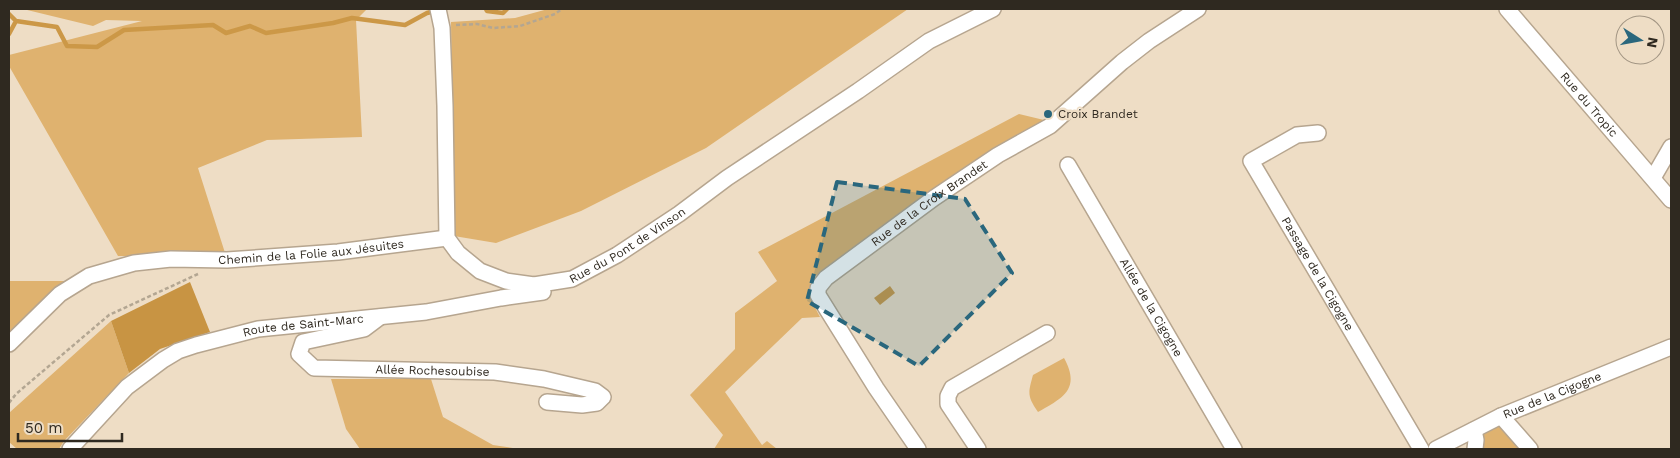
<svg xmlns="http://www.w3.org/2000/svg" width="1680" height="458" font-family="'Work Sans',sans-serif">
	<rect width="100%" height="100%" fill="#eeddc5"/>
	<path fill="#dfb26f" d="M23 9H367L356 20 362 137 267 140 198 168 226 256H118L9 66V55L142 21 106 20 93 26Z
		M548 9H908L706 148 581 211 496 243 454 236 451 22 515 18Z
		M1019 114 1044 120 974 164 810 280V298L820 317 802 318 725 392 762 445 767 441 777 449H714L723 435 690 395 735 349V313L777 281 758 252Z
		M9 281H65L9 335Z
		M111 321 129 373 64 441 59 449H17L9 442V413Z
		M1064 358C1081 389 1063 398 1038 412 1027 396 1028 393 1033 375Z
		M331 379H431L443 417 493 445 519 449H360L346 429Z
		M1500 425 1523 449H1478L1480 433Z"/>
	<path fill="#c89443" d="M190 282 210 332 160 349 129 373 111 321Z"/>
	<path fill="#cc9847" d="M890 286 895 293 880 305 874 298Z"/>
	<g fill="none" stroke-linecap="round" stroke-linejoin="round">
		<path stroke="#cc9847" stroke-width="4.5" d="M486 9 487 11 503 13 507 9
			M9 14 16 21
			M9 34 16 21 57 27 67 46 97 47 124 30 213 25 226 33 250 26 266 33 333 23 352 18 405 25 427 13 435 11"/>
		<g stroke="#b6a58f" stroke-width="18">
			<g id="minor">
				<path id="s1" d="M438 9 442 28 445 106 447 238 458 253 480 271 506 281 534 285 572 279 617 255 679 214 727 178 858 91 929 41 993 9"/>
				<path id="s2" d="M1507 9 1671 200"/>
				<path id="s3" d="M1318 133 1297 135 1251 161 1421 449"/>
				<path id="s4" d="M1068 165 1234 449"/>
				<path d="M1653 178 1671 147"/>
				<path id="s5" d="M380 317 364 329 303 342 299 354 314 368 495 372 544 379 595 391 603 397 597 403 582 405 547 402"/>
				<path id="s6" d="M9 344 60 294 89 276 134 263 171 259 227 260 338 252 447 238"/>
				<path d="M1501 416 1530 449"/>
				<path d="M1474 430 1476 440 1475 449"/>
				<path id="s7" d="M70 449 127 387 163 360 178 351 196 345 258 329 426 312 501 298 543 292"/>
				<path id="s8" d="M918 449 876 388 818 295V288L826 278 934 198 998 155 1050 126 1122 62 1149 41 1198 9"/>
				<path d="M978 449 948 404V396L952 388 1047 333"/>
				<path id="s9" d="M1436 449 1501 416 1671 347"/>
			</g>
		</g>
		<path stroke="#b3a692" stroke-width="2.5" stroke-dasharray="4 2.5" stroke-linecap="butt" d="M456 25 477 24 493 28 520 26 555 14 562 9
			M9 403 16 394 109 315 198 274"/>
		<use href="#minor" stroke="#fff" stroke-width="15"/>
	</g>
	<path fill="#2a677d" fill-opacity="0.2" stroke="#2a677d" stroke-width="4" stroke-dasharray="10 6" stroke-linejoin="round" d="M837 182 965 199 1012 273 919 366 807 301Z"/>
	<circle fill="#2a677d" stroke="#eeddc5" stroke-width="2" cx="1048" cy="114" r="5"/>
	<g text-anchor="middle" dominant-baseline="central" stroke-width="5" stroke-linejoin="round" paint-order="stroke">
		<g font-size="12" fill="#2f2920" stroke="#eeddc5">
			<text stroke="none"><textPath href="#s2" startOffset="126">Rue du Tropic</textPath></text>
			<text stroke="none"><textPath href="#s8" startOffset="331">Rue de la Croix Brandet</textPath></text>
			<text stroke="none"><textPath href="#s1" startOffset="436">Rue du Pont de Vinson</textPath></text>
			<text stroke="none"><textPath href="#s6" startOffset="330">Chemin de la Folie aux Jésuites</textPath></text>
			<text stroke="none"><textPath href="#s3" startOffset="205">Passage de la Cigogne</textPath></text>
			<text stroke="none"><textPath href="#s4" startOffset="165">Allée de la Cigogne</textPath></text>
			<text stroke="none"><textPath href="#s7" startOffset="275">Route de Saint-Marc</textPath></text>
			<text stroke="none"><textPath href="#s5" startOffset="234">Allée Rochesoubise</textPath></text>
			<text stroke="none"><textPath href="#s9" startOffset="128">Rue de la Cigogne</textPath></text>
		</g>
		<g font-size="12" fill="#2f2920" stroke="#eeddc5" text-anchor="start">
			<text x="1058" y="114">Croix Brandet</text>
		</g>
	</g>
	<rect width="1680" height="458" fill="none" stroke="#2f2920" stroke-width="20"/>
	<g transform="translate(1640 40) rotate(101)"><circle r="24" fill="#eeddc5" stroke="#a29583"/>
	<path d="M0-4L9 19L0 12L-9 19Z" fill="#2a677d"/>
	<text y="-8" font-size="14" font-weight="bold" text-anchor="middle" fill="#2f2920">N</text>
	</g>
	<path d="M18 433v8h104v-8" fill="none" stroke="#2f2920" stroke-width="2.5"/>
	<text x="25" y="433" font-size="15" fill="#2f2920" stroke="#eeddc5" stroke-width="4" paint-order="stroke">50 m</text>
</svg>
